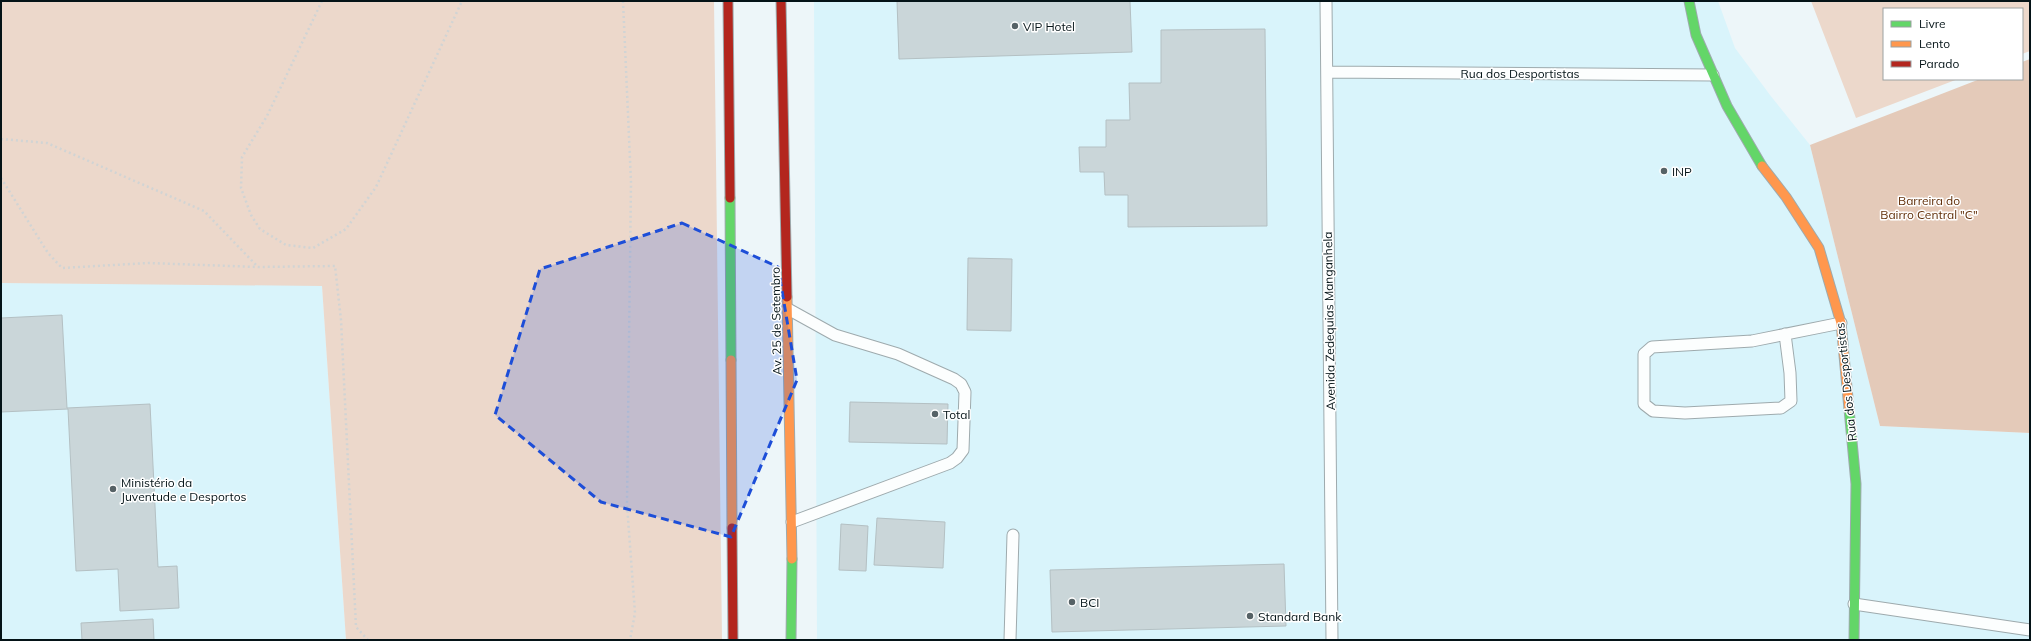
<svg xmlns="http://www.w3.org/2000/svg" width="2031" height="641" font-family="Mulish,sans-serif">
	<rect width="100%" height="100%" fill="#edf6f9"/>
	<path fill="#d9f4fb" d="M814 1H1718L1735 48 1770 95 1810 145 1880 426 2030 433V640H817Z
		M1 283 322 285 346 640H1Z"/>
	<path fill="#ecd8cb" d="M1 1H714L722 640H346L322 286 1 283Z
		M1811 1H2030V51L2022 54V9H1884V79H1958L1856 118Z"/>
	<path fill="#e4cab9" d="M2030 59V433L1880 426 1810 145 1980 79H2022V62Z"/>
	<path fill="#cad6d9" stroke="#b4c0c3" d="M897 1H1130L1132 52 899 59Z
		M1265 29 1267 226 1128 227V195H1105L1104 172H1080L1079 147H1106V120H1130L1129 83H1161V30Z
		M968 258 1012 259 1011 331 967 330Z
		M62 315 67 408 150 404 158 567 177 566 179 608 120 611 118 569 76 571 68 409 1 412V318Z
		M850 402 948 404 947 444 849 442Z
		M877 518 945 522 943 568 874 565Z
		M841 524 868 526 866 571 839 570Z
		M1284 564 1286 626 1052 632 1050 570Z
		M153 619 154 640H82L81 623Z"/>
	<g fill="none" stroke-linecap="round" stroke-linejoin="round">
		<g stroke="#9eaaad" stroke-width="13">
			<path id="lane" d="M1326 1 1332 640
				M1327 72 1713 75
				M788 309 835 335 898 354 954 379 961 384 965 392 963 450 957 458 950 463 792 522
				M1785 334 1790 373 1791 401 1781 408 1685 413 1653 411 1644 404V354L1652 347 1752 341 1841 323
				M1854 604 2030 630
				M1010 640 1013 535"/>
		</g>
		<g stroke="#9eaaad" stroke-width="11">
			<path id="fast" d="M1689 1 1696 35 1727 106 1762 166
				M730 198 731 360
				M1849 409 1856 484 1854 640
				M791 640 792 559"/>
		</g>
		<g stroke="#9eaaad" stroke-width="11">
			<path id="slow" d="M1762 166 1786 197 1819 248 1841 323 1849 409
				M787 297 792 559
				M731 360 732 528"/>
		</g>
		<g stroke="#9eaaad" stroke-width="11">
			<path id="jam" d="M728 1 730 198
				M781 1 787 297
				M732 528 733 640"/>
		</g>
		<path stroke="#d1d4d4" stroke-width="2.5" stroke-dasharray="2 3" stroke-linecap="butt" d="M322 1 267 116 242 157 241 188 251 215 260 229 286 245 313 248 346 229 376 187 462 1
			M623 1 631 182 627 505 635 613 630 640
			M1 139 47 143 204 211 258 267
			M1 178 48 253 62 268 148 263 258 267 335 266 341 320 356 627 368 640"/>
		<use href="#lane" stroke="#fcfefe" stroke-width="11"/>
		<use href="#fast" stroke="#63d668" stroke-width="9"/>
		<use href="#slow" stroke="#ff974d" stroke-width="9"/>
		<use href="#jam" stroke="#b3261e" stroke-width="9"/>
	</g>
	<path fill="#1d4ed8" fill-opacity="0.2" stroke="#1d4ed8" stroke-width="3" stroke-dasharray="8 5" stroke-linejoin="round" d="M682 223 778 267 797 380 731 537 601 502 495 415 540 269Z"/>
	<g fill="#566266" stroke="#fff" stroke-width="1.5">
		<circle cx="1015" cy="26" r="4"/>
		<circle cx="1664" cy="171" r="4"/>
		<circle cx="935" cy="414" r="4"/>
		<circle cx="113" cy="489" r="4"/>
		<circle cx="1072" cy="602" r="4"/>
		<circle cx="1250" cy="616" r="4"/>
	</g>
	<g text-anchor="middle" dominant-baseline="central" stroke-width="3" stroke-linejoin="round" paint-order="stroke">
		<g font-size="12" fill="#041317" stroke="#fff" text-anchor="start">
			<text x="1023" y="26">VIP Hotel</text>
			<text x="1672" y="171">INP</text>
			<text x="943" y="414">Total</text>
			<text x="121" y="482">Ministério da<tspan x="121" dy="14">Juventude e Desportos</tspan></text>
			<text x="1080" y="602">BCI</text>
			<text x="1258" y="616">Standard Bank</text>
		</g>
		<g font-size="12" fill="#041317" stroke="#fff">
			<text x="1520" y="73">Rua dos Desportistas</text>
			<text transform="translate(776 321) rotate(-91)">Av. 25 de Setembro</text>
			<text transform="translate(1329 321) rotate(-91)">Avenida Zedequias Manganhela</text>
			<text transform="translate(1846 382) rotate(-96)">Rua dos Desportistas</text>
		</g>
		<g font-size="12" fill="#612f09" stroke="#fff">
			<text x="1929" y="200">Barreira do<tspan x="1929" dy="14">Bairro Central "C"</tspan></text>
		</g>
	</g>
	<rect width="2031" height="641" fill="none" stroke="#041317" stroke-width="4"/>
	<rect x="1883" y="8" width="140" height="72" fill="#ffffff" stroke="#9ba1a2"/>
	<rect x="1891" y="21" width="20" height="6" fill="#63d668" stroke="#9ba1a2"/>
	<text x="1919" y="28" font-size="12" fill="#041317">Livre</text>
	<rect x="1891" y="41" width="20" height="6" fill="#ff974d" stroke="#9ba1a2"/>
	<text x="1919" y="48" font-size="12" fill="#041317">Lento</text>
	<rect x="1891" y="61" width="20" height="6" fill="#b3261e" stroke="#9ba1a2"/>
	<text x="1919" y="68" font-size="12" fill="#041317">Parado</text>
</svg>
